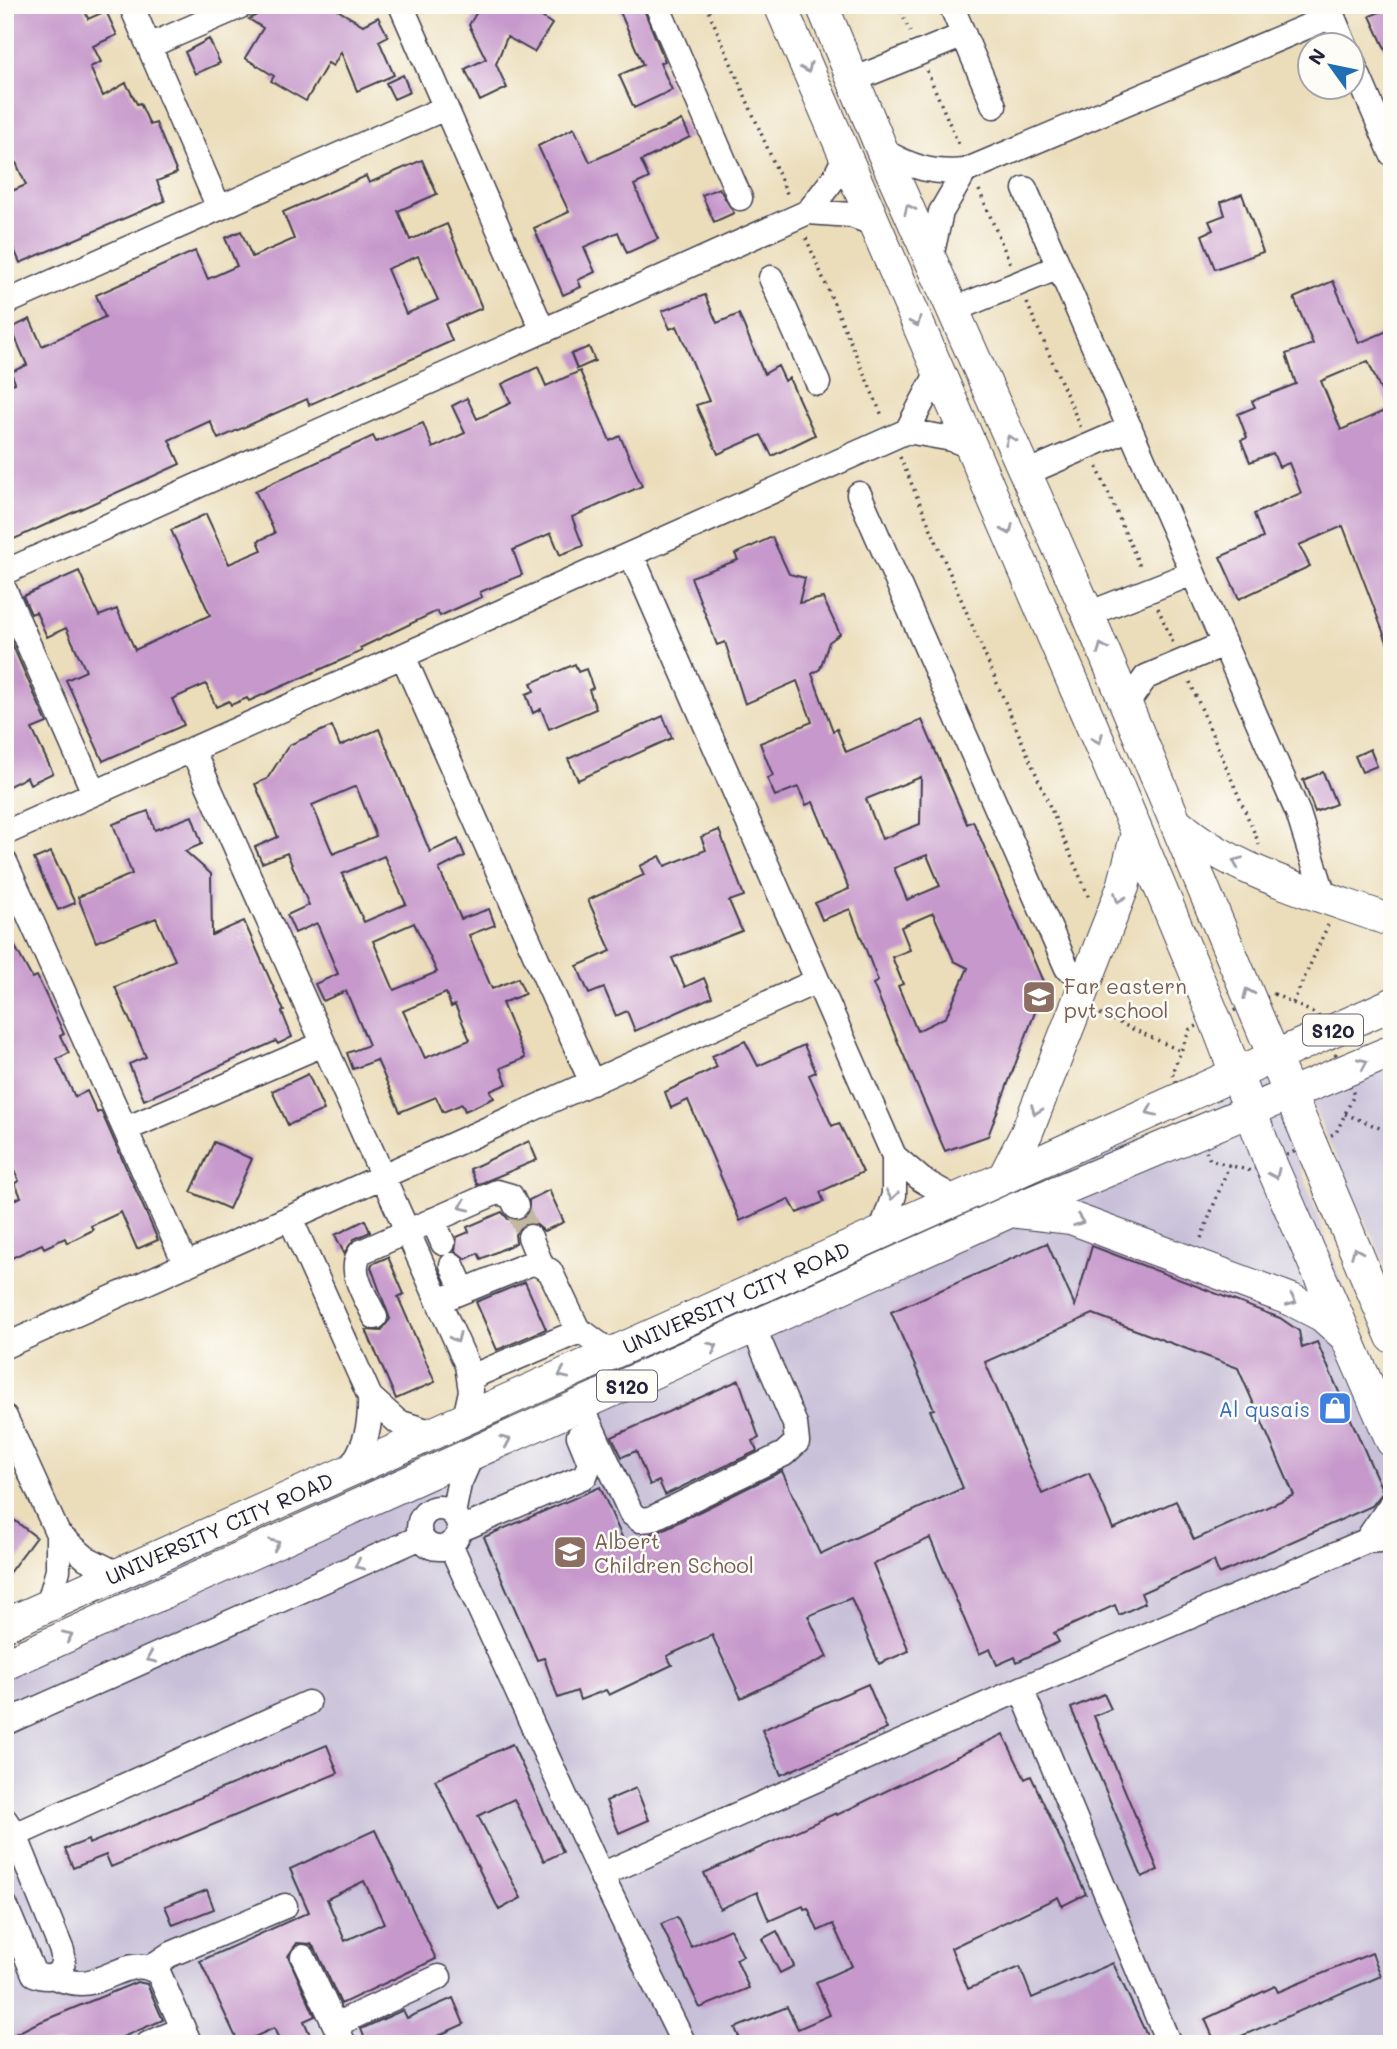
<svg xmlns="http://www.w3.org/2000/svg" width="1397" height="2049" font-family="Mali,sans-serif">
	<rect width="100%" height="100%" fill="#fdfcf7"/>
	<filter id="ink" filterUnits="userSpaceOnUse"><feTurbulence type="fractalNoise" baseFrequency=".0143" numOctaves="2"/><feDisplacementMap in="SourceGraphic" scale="14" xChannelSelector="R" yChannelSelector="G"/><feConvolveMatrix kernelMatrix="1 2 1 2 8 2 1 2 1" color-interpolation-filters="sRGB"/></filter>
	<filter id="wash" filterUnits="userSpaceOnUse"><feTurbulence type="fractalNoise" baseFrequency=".00686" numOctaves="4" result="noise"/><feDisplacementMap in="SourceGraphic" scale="28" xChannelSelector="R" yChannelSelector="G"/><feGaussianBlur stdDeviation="1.57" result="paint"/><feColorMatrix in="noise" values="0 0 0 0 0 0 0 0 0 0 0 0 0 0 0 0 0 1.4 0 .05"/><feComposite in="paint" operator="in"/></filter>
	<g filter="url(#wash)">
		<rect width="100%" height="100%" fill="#ebddba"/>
		<path fill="#c7c0d8" d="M1392 1065V1280L1311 1102Z
			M1269 1080 1392 1423V2044H5V1646Z"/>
		<g id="blocks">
			<path fill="#c698cb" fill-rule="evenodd" d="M5 5H83L88 19 106 11 117 35 93 46 101 62 90 67 103 96 126 83 137 104 140 103 150 125 156 123 177 173 157 181 165 201 20 263 5 228V194L26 185 5 138Z
				M276 5H329L363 25 378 17 388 36 379 41 394 75 357 91 341 52 333 66 328 63 306 101 271 81 274 76 245 58 263 28 249 19Z
				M481 5H540L536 13 552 24 534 52 507 37 496 64 507 88 480 101 465 69 486 59 469 25Z
				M617 5H642L665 61 660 63 672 90 634 108 619 75 643 65Z
				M1392 7V64L1370 16Z
				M209 39 220 63 195 74 185 52Z
				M403 75 410 92 394 99 386 83Z
				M682 120 690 137 641 161 649 178 634 185 658 239 627 253 618 232 584 247 595 272 578 280 581 287 563 295 534 228 569 212 538 146 574 128 590 162Z
				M422 160 437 194 398 211 410 240 447 224 482 308 445 324 452 341 309 405 307 399 218 439 210 421 169 440 180 464 12 540 5 526V387L15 383 11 372 27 365 11 328 30 319 42 346 105 317 96 295 195 251 208 279 237 266 225 238 241 231 252 257 294 239 283 212 366 176 369 183ZM418 256 438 300 406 314 387 269Z
				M719 188 734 213 714 222 702 195Z
				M1242 194 1263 252 1215 269 1202 235 1213 230 1209 221 1225 215 1221 202Z
				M1333 281 1359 343 1392 329 1390 650 1343 526 1299 545 1310 566 1239 599 1220 557 1263 538 1254 514 1301 493 1289 463 1279 467 1273 453 1250 462 1241 440 1247 438 1238 414 1255 407 1252 401 1296 384 1286 354 1313 344 1294 298ZM1368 361 1389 409 1341 430 1321 381Z
				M705 295 717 323 739 314 764 374 778 366 785 381 789 378 815 435 772 456 761 435 718 454 696 405 709 401 677 326 670 329 662 311Z
				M589 347 595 361 577 369 571 354Z
				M538 367 546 386 580 371 610 441 620 436 642 486 572 517 583 546 560 555 551 533 513 550 522 575 480 592 482 597 453 610 440 616 437 611 360 648 362 651 249 701 247 698 231 705 229 701 216 707 206 684 172 699 184 725 103 761 66 680 86 671 66 628 47 637 36 612 31 614 23 596 79 571 99 616 117 609 135 650 210 615 171 530 206 514 229 564 262 550 258 541 275 533 255 491 373 436 376 442 423 423 433 448 465 433 452 406 467 398 477 419 511 403 502 384Z
				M772 537 789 574 805 578 799 603 823 598 840 634 829 642 820 669 812 674 833 731 837 729 846 752 922 720 967 824 973 821 1045 986 988 1136 945 1151 873 984 878 981 850 909 822 920 815 903 849 889 813 802 806 805 798 787 775 796 767 778 773 776 760 743 812 722 797 681 745 704 725 642 717 645 691 577 738 560 735 554ZM921 777 920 824 882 839 866 799ZM927 855 940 886 907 900 894 868ZM933 913 954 961 968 968 946 1017 917 1031 898 986 903 984 892 957 910 950 901 927Z
				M5 628 47 723 32 729 53 773 30 784 27 777 5 788Z
				M575 664 578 672 586 669 593 688 589 690 596 709 549 729 541 709 533 713 526 694 534 691 531 683Z
				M663 716 672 738 578 780 568 759Z
				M332 726 340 746 379 729 430 852 458 839 465 856 439 869 461 919 489 909 495 925 469 935 492 989 518 978 525 994 502 1003 525 1058 501 1068 507 1084 490 1091 494 1098 465 1111 462 1104 443 1112 436 1097 400 1112 377 1060 353 1069 347 1053 369 1045 346 991 323 1001 315 984 338 974 317 923 295 933 287 915 309 905 287 853 262 863 255 847 278 837 255 784 267 779 289 745ZM356 786 376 836 333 854 312 805ZM384 856 406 904 364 922 342 874ZM414 923 437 972 394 990 373 941ZM446 993 451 1007 455 1005 470 1040 425 1058 403 1011Z
				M1370 749 1377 766 1362 772 1355 756Z
				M1323 772 1336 804 1315 812 1303 780Z
				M148 811 155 830 192 816 202 844 185 851 211 874 212 935 244 921 284 1011 282 1012 292 1037 278 1044 276 1041 144 1100 129 1064 146 1057 115 987 175 960 156 918 96 942 78 897 132 874 113 824Z
				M719 830 744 896 729 901 742 931 672 958 685 987 704 978 712 997 635 1031 627 1011 616 1016 604 988 589 994 577 966 611 951 588 900 644 875 640 866 660 856 665 866 706 850 701 837Z
				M51 852 75 903 58 910 34 859Z
				M5 928 32 978 37 976 64 1034 60 1036 69 1053 57 1059 75 1097 87 1091 97 1113 101 1111 158 1240 137 1249 121 1212 91 1226 93 1230 67 1243 65 1238 44 1248 42 1244 5 1261V1204L21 1197 15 1183 19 1181 5 1151Z
				M745 1041 758 1066 804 1045 816 1072 809 1075 832 1126 839 1123 863 1172 820 1192 824 1202 797 1213 789 1199 740 1221 688 1100 671 1108 665 1092 717 1067 712 1056Z
				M308 1074 324 1110 288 1125 272 1091Z
				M529 1141 537 1160 477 1185 470 1169Z
				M214 1142 252 1159 229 1209 191 1192Z
				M549 1190 564 1222 544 1231 533 1222 524 1224 515 1234 516 1243 481 1259 478 1253 466 1259 455 1251 457 1237 469 1232 467 1227 502 1212 508 1219 522 1220 529 1214V1200Z
				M365 1220 370 1232 354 1239 344 1253 335 1235Z
				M1047 1243 1075 1306 1092 1246 1280 1318 1299 1331 1302 1348 1317 1342 1383 1492 1372 1506 1219 1574 1214 1561 1191 1571 1141 1593 1145 1603 1119 1615 1115 1605 1054 1633 1059 1642 1017 1662 1015 1657 997 1665 990 1649 979 1654 930 1538 873 1564 909 1651 879 1664 851 1598 808 1616 827 1657 741 1698 712 1635 667 1656 672 1665 609 1695 606 1690 580 1700 577 1691 558 1698 544 1658 537 1660 484 1537 600 1487 625 1544 658 1532 782 1471 820 1554 963 1488 930 1410 934 1409 891 1312ZM1093 1314 1238 1368 1294 1495 1194 1540 1176 1501 1113 1529 1089 1473 1042 1494 985 1362Z
				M388 1257 404 1294 398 1297 435 1382 396 1399 366 1330 381 1331 390 1319 371 1267 372 1264Z
				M525 1282 546 1329 497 1350 476 1302Z
				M739 1380 759 1438 753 1441 757 1451 665 1495 659 1481 650 1485 636 1451 622 1457 612 1437Z
				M5 1513 36 1537 5 1578Z
				M868 1684 887 1729 781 1775 762 1730Z
				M1104 1694 1111 1709 1094 1716 1158 1870 1142 1877 1071 1708Z
				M1003 1734 1025 1779 1031 1776 1086 1894 1062 1906 1058 1897 951 1948 968 1989 1020 1967 1032 1998 1113 1963 1151 2044H742L735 2028 787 2007 798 2029 830 2015 816 1982 852 1966 833 1924 818 1931 808 1908 804 1909 803 1906 769 1921 757 1892 720 1909 704 1873 836 1813 837 1815Z
				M512 1744 563 1852 544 1861 514 1799 478 1816 521 1898 499 1910 435 1780Z
				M327 1745 338 1773 111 1867 106 1855 73 1868 65 1849 88 1840 89 1844Z
				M636 1788 649 1820 619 1833 606 1801Z
				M375 1830 436 1959 341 2004 316 1950 311 1944 297 1943 288 1956 315 2016 304 2021 314 2044H281L274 2028 239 2044 200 1961 309 1912 290 1869ZM364 1881 384 1923 345 1941 327 1899Z
				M207 1890 214 1909 173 1925 165 1906Z
				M677 1917 691 1947 730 1929 743 1956 736 1959 749 1988 700 2008 661 1924Z
				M777 1931 794 1966 780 1973 762 1939Z
				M1372 1953 1381 1976 1223 2044H1216L1205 2019 1275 1986 1278 1992Z
				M137 1982 147 1984 163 2020 106 2044H5V2039L35 2024Z
				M453 1998 464 2024 420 2044H367L361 2029 403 2010 407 2018Z"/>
		</g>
	</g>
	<g filter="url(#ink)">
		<use href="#blocks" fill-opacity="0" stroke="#403e4e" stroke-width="2"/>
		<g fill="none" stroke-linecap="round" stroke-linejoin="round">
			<path stroke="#c3b8a1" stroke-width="24" stroke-dasharray="24 12" stroke-linecap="butt" d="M516 1206 530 1237"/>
			<g stroke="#403e4e" stroke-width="27">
				<path id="minor" d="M131 5 219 208
					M401 5 543 331
					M657 5 740 198
					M951 5 994 106
					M1328 5 1345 46
					M149 46 243 5
					M1352 61 1392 154
					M853 80 964 35
					M882 150C909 167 933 174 965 171L1332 16
					M1025 189 1298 813 1324 896
					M808 212 835 177 845 157
					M931 257 941 212 965 171
					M771 278 818 383
					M5 303 445 108
					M955 309 1059 267
					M907 431 938 372
					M1024 474 1130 428
					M859 494 1067 968
					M631 554 894 1156V1195L881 1232
					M5 572 808 212 851 215 875 224
					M5 591 94 793
					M1088 614 1193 573
					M403 656 592 1083
					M1125 706 1146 677 1224 644
					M192 749 467 1365 471 1391 465 1418
					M5 833 907 431 952 439 972 447
					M5 862 186 1265
					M126 1129 323 1044
					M894 1156 922 1180 954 1198
					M290 1218 370 1397 398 1422 433 1433
					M433 1220 443 1243
					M530 1237 541 1264
					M452 1265 463 1290
					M439 1301 534 1262 550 1271 579 1332
					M375 1317C367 1299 346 1270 361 1252L497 1192 511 1196 516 1206
					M5 1346 817 981
					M471 1377 575 1333H584L611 1353
					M582 1407 631 1513 640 1520 651 1519 784 1454 797 1442 795 1424 754 1329
					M5 1417 58 1534 86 1558 118 1574
					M348 1470C366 1447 371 1426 370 1397
					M419 1528a20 20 0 1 1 40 0a20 20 0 1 1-40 0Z
					M453 1514 459 1484 471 1457
					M459 1530 585 1476 590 1463 579 1436
					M1366 1541 1392 1503
					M450 1544 601 1875 684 2044
					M48 1606 58 1570V1534
					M1021 1689 1169 2044
					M5 1723 421 1537
					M5 1820 15 1835 62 1951C67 1971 54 1983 34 1974L5 1905
					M15 1835 308 1703
					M601 1875 1021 1689 1366 1541 1392 1539
					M303 1957 344 2044
					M151 1967 169 1955 285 1906
					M54 1977C62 1980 71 1983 81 1983 108 1983 134 1953 159 1974L190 2044
					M335 2025 439 1977
					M148 2044 183 2029"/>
			</g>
			<g stroke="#403e4e" stroke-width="34">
				<path id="major" d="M780 5 1108 763 1215 1019 1270 1162 1392 1441
					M822 5 882 150 1088 614 1392 1337
					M1178 824C1233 873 1323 896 1392 921
					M1004 1177 1027 1132 1123 887 1137 833
					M1018 1212 1071 1218 1292 1300 1323 1316 1343 1334
					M5 1625 1392 1004
					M5 1664 1011 1211 1392 1051"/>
			</g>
			<path stroke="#403e4e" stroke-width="3.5" stroke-dasharray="2 5" stroke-linecap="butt" d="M706 5 788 196
				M898 5 910 32
				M927 71 960 148
				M979 190 1010 263
				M806 238 883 418
				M1027 303 1081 428
				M900 457 1090 900
				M1097 467 1141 569
				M1158 608 1173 643
				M1190 682 1260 846
				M1274 994 1318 1015 1354 1095 1336 1133 1251 1171 1210 1160 1172 1073 1190 1029Z
				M1293 1003 1328 925
				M1100 1014 1181 1051
				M1345 1114 1392 1133
				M1201 1238 1229 1165"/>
			<use href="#minor" stroke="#fff" stroke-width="24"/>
			<use href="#major" stroke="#fff" stroke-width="32"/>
		</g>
		<defs><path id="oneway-chevron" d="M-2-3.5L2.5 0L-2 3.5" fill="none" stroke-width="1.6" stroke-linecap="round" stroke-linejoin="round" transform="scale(1.75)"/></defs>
		<g stroke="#9c9ca7">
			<use href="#oneway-chevron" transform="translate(807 68) rotate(67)"/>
			<use href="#oneway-chevron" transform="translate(909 209) rotate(-115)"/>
			<use href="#oneway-chevron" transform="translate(916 322) rotate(66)"/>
			<use href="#oneway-chevron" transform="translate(1010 440) rotate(-113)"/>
			<use href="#oneway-chevron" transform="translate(1008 530) rotate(67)"/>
			<use href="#oneway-chevron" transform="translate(1102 648) rotate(-112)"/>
			<use href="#oneway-chevron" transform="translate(1098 739) rotate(67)"/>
			<use href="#oneway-chevron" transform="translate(1237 862) rotate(-157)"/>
			<use href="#oneway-chevron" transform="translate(1119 898) rotate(111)"/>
			<use href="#oneway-chevron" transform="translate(1248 993) rotate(-113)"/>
			<use href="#oneway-chevron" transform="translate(1363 1063) rotate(-24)"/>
			<use href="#oneway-chevron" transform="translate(1036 1110) rotate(111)"/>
			<use href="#oneway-chevron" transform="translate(1151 1111) rotate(156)"/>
			<use href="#oneway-chevron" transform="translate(1275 1174) rotate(66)"/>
			<use href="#oneway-chevron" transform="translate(892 1195) rotate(99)"/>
			<use href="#oneway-chevron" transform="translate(464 1206) rotate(156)"/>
			<use href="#oneway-chevron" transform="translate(1079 1221) rotate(20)"/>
			<use href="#oneway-chevron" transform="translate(1356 1252) rotate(-113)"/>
			<use href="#oneway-chevron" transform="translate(1292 1301) rotate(22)"/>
			<use href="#oneway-chevron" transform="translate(456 1338) rotate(66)"/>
			<use href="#oneway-chevron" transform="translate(713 1347) rotate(-25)"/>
			<use href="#oneway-chevron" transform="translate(563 1374) rotate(156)"/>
			<use href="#oneway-chevron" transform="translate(506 1441) rotate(-24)"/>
			<use href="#oneway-chevron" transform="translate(275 1544) rotate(-24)"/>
			<use href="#oneway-chevron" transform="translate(359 1565) rotate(156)"/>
			<use href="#oneway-chevron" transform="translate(68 1636) rotate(-24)"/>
			<use href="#oneway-chevron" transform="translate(151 1658) rotate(156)"/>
		</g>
	</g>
	<defs>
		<g id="school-square" transform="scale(1.75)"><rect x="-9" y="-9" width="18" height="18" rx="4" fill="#8d6e63" stroke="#fdfcf7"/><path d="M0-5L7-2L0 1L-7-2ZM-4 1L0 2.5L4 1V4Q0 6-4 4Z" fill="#fff"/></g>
		<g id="shop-square" transform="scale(1.75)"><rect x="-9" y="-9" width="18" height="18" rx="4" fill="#3f7fe0" stroke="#fdfcf7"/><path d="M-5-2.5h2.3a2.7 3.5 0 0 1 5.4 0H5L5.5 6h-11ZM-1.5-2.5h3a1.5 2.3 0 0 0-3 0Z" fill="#fff"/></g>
	</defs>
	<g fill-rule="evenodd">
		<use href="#school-square" x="1039" y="997"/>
		<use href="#shop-square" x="1335" y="1408"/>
		<use href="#school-square" x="570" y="1552"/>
	</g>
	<g text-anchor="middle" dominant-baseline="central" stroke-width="5" stroke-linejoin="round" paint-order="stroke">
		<g fill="#fdfcf7" stroke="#646373" stroke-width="2">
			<rect x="1303" y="1014.5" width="60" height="31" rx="5"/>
			<rect x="597" y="1370.5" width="60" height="31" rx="5"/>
		</g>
		<g font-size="19" font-weight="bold" fill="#22223b">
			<text x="1333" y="1030">S120</text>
			<text x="627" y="1386">S120</text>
		</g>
		<g font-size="21" fill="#785e54" stroke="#fdfcf7" text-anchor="start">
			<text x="1064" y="985">Far eastern<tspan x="1064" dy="24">pvt school</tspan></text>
			<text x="594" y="1540">Albert<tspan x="594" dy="24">Children School</tspan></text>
		</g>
		<g font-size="21" fill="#22223b" stroke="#fdfcf7">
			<text transform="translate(736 1297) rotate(-24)">UNIVERSITY CITY ROAD</text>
			<text transform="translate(219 1528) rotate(-24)">UNIVERSITY CITY ROAD</text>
		</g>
		<g font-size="21" fill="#366cbe" stroke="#fdfcf7" text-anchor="end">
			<text x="1310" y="1408">Al qusais</text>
		</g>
	</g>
	<rect width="1397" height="2049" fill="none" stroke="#fdfcf7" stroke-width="28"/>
	<g transform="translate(1331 66) rotate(303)"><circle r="33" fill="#fdfcf7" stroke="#a5a5ac" stroke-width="2"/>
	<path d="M0-5L12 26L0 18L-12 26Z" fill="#1f6fb2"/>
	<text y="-10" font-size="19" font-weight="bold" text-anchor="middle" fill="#22223b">N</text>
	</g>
</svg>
